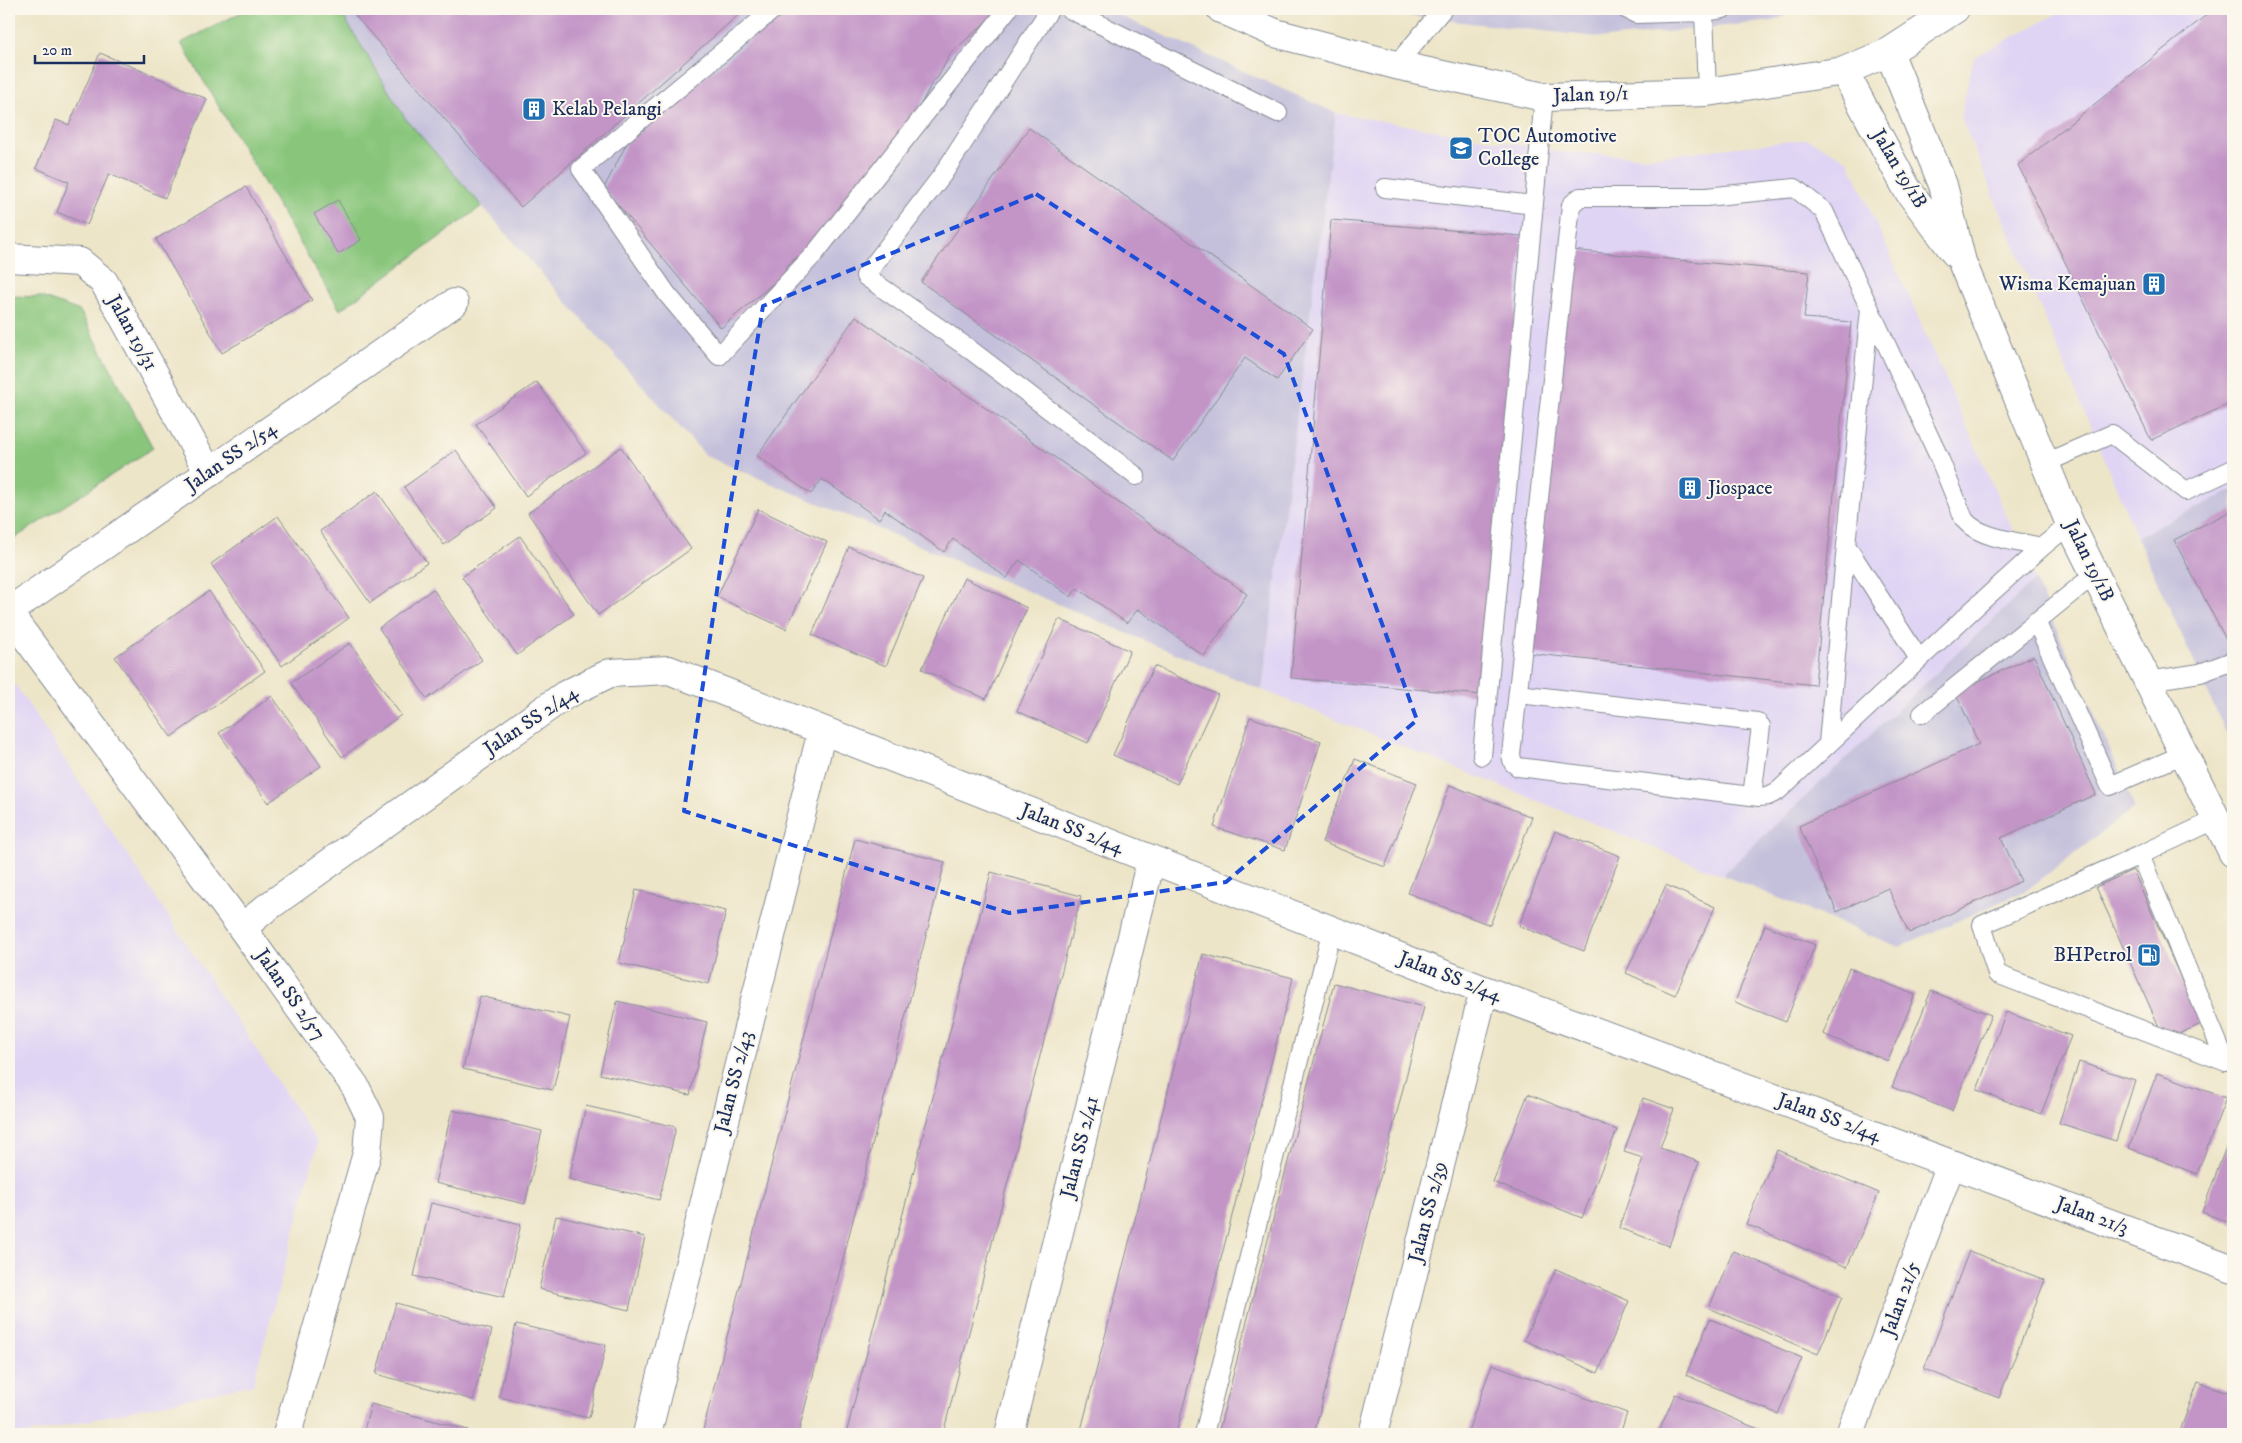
<svg xmlns="http://www.w3.org/2000/svg" width="2242" height="1443" font-family="'IM FELL DW Pica',serif">
	<rect width="100%" height="100%" fill="#fbf7ec"/>
	<filter id="ink" filterUnits="userSpaceOnUse"><feTurbulence type="fractalNoise" baseFrequency=".02" numOctaves="2"/><feDisplacementMap in="SourceGraphic" scale="10" xChannelSelector="R" yChannelSelector="G"/><feConvolveMatrix kernelMatrix="1 2 1 2 8 2 1 2 1" color-interpolation-filters="sRGB"/></filter>
	<filter id="wash" filterUnits="userSpaceOnUse"><feTurbulence type="fractalNoise" baseFrequency=".0096" numOctaves="4" result="noise"/><feDisplacementMap in="SourceGraphic" scale="20" xChannelSelector="R" yChannelSelector="G"/><feGaussianBlur stdDeviation="1.12" result="paint"/><feColorMatrix in="noise" values="0 0 0 0 0 0 0 0 0 0 0 0 0 0 0 0 0 1.4 0 .05"/><feComposite in="paint" operator="in"/></filter>
	<g filter="url(#wash)">
		<rect width="100%" height="100%" fill="#ede5c8"/>
		<path fill="#e0d4f4" d="M2066 9H2233V490L2137 537 1960 116 1974 57Z
			M1336 113 1561 152 1652 157 1808 139 1848 160 2035 580 1722 875 1262 690Z
			M9 675 318 1143 253 1384 27 1434H9Z"/>
		<path fill="#c4c0db" d="M339 9H1105L1336 113 1262 690 706 456 562 297 405 118Z
			M1344 9H1798L1774 21 1606 38Z
			M2233 490V748L2137 537Z
			M2035 580 2135 807 2027 890 1899 947 1722 875Z"/>
		<path fill="#89c67c" stroke="#527a6d" d="M248 9H339L405 118 482 206 340 310 181 43Z
			M9 296 41 297 80 311 153 448 9 542Z"/>
		<g id="blocks">
			<path fill="#c395c7" d="M356 9H745L521 207 352 12Z
				M788 9H989L994 15 951 53 938 77 932 83 876 190 788 265 784 274 721 328 604 188 627 143Z
				M2214 9H2233V402L2151 440 2018 165Z
				M100 53 207 99 165 198 109 174 87 225 57 212 69 182 36 168 56 120 69 125Z
				M9 75H14L10 166H9Z
				M1029 128 1313 329 1277 380 1245 358 1173 461 921 282Z
				M246 187 312 300 222 353 156 239Z
				M338 200 361 240 338 254 314 214Z
				M1331 220 1522 236 1482 695 1291 678Z
				M1570 250 1809 272 1804 318 1851 322 1815 685 1528 653Z
				M856 316 1247 594 1204 656 1138 609 1127 623 1077 588 1071 597 1019 560 1007 578 953 539 944 552 885 510 879 519 822 479 811 494 757 456Z
				M537 382 586 453 526 496 476 424Z
				M621 447 691 549 598 615 528 513Z
				M456 450 497 508 444 545 404 487Z
				M377 491 427 563 370 603 320 531Z
				M758 509 827 542 786 629 717 597Z
				M2233 510V653L2174 540Z
				M278 516 349 618 282 666 211 564Z
				M520 536 574 614 517 655 462 577Z
				M849 547 923 578 886 666 812 635Z
				M964 578 1027 608 986 699 922 669Z
				M433 589 482 660 427 699 379 628Z
				M209 591 265 671 171 737 115 657Z
				M1059 619 1130 651 1088 743 1017 711Z
				M350 643 401 715 342 757 291 683Z
				M2034 656 2096 794 2001 838 2021 881 1909 933 1888 888 1837 912 1799 826 1979 744 1955 692Z
				M1154 666 1218 695 1177 784 1113 755Z
				M272 696 321 766 268 803 219 733Z
				M1250 717 1321 741 1285 850 1214 827Z
				M1355 759 1417 783 1385 867 1322 842Z
				M1450 785 1532 817 1490 925 1408 893Z
				M1555 831 1620 856 1584 951 1519 926Z
				M855 839 945 862 798 1434H702Z
				M2133 870 2201 1024 2165 1040 2096 887Z
				M991 872 1081 896 943 1434H846Z
				M1666 885 1715 907 1675 995 1626 973Z
				M636 890 726 911 709 984 619 963Z
				M1765 925 1815 945 1786 1022 1735 1002Z
				M1203 954 1293 978 1176 1434H1080Z
				M1849 968 1915 995 1888 1061 1823 1034Z
				M1334 983 1424 1007 1314 1434H1218Z
				M1931 991 1991 1015 1952 1111 1892 1087Z
				M480 996 570 1017 553 1090 463 1069Z
				M617 1001 707 1022 690 1095 600 1074Z
				M2006 1012 2071 1036 2041 1114 1977 1090Z
				M2079 1062 2135 1080 2116 1141 2059 1123Z
				M2157 1073 2226 1098 2197 1174 2129 1148Z
				M1528 1094 1617 1130 1582 1218 1493 1182Z
				M1643 1098 1674 1109 1660 1148 1699 1162 1669 1246 1619 1228 1643 1158 1624 1152Z
				M586 1106 676 1127 659 1200 569 1179Z
				M452 1110 542 1131 525 1204 435 1183Z
				M2226 1147 2233 1150V1224L2202 1212Z
				M1777 1150 1879 1193 1847 1267 1746 1224Z
				M431 1203 521 1224 504 1297 414 1276Z
				M556 1216 645 1237 629 1310 539 1289Z
				M1733 1251 1842 1297 1818 1354 1709 1308Z
				M1969 1251 2045 1280 1999 1398 1924 1369Z
				M1556 1269 1629 1301 1598 1373 1524 1340Z
				M396 1303 492 1330 473 1400 376 1374Z
				M1710 1319 1802 1358 1778 1414 1686 1375Z
				M516 1324 606 1345 589 1418 499 1397Z
				M1492 1364 1627 1413 1620 1434H1467Z
				M2198 1382 2233 1394V1434H2179Z
				M1675 1394 1770 1434H1658Z
				M371 1404 468 1430 467 1434H363Z"/>
		</g>
	</g>
	<g filter="url(#ink)">
		<use href="#blocks" fill-opacity="0" stroke="#848a93" stroke-width="1"/>
		<g fill="none" stroke-linecap="round" stroke-linejoin="round">
			<g stroke="#848a93" stroke-width="20">
				<path id="lane" d="M774 9 581 169 667 294 719 356 816 252 1008 9
					M1050 9 943 174 865 276 968 348 1136 476
					M1069 9 1278 113
					M1626 9 1636 14 1704 12 1723 9
					M1704 12 1707 92
					M1396 65 1443 9
					M1385 188 1534 205
					M1870 309 1846 545 1919 659
					M2045 463 2112 434 2186 491 2233 469
					M2042 547C2020 542 1977 538 1964 519L1938 455 1824 211 1795 188 1706 197H1580L1571 205 1511 755 1513 763 1518 767 1759 797 1768 796 1778 791 1981 602 2042 547 2070 524
					M2036 621 2110 786 2184 754
					M2148 681 2200 673 2233 661
					M1518 694 1757 722 1761 726 1752 796
					M1922 714 2095 574
					M1828 743 1846 545
					M1482 756 1544 97
					M2217 819 2140 855 2226 1062 2233 1059
					M2140 855 1982 925 1997 974 2226 1062
					M1204 1434 1332 930"/>
			</g>
			<g stroke="#848a93" stroke-width="30">
				<path id="street" d="M9 258 80 262 104 282 209 473
					M9 611 454 303
					M9 614 242 928 355 1086 370 1117 367 1153 287 1434
					M242 928 265 909 565 695 610 673 669 670 1484 990 2233 1269
					M647 1434 822 731
					M1009 1434 1151 860
					M1373 1434 1484 990
					M1850 1434 1951 1164"/>
			</g>
			<g stroke="#848a93" stroke-width="30">
				<path id="secondary" d="M1221 9 1275 33 1396 65 1544 97 1707 92 1844 71 1889 52 1955 9
					M1889 52 1943 185 1962 262 2070 524 2233 853
					M1844 71 1907 189 1955 253"/>
			</g>
			<use href="#lane" stroke="#fff" stroke-width="18"/>
			<use href="#street" stroke="#fff" stroke-width="28"/>
			<use href="#secondary" stroke="#fff" stroke-width="28"/>
		</g>
	</g>
	<path fill="none" stroke="#1d4ed8" stroke-width="4" stroke-dasharray="10 6" stroke-linejoin="round" d="M1036 194 1284 354 1417 720 1226 882 1009 913 684 811 727 524 763 306Z"/>
	<defs>
		<g id="building-square" transform="scale(1.25)"><rect x="-9" y="-9" width="18" height="18" rx="4" fill="#1f6fb2" stroke="#fbf7ec"/><path d="M-4-6H4V6H1V3H-1V6H-4ZM-2.5-4.3h1.7v1.8h-1.7ZM.8-4.3h1.7v1.8H.8ZM-2.5-1h1.7V.8h-1.7ZM.8-1h1.7V.8H.8Z" fill="#fff"/></g>
		<g id="university-square" transform="scale(1.25)"><rect x="-9" y="-9" width="18" height="18" rx="4" fill="#1f6fb2" stroke="#fbf7ec"/><path d="M0-5L7-2L0 1L-7-2ZM-4 1L0 2.5L4 1V4Q0 6-4 4Z" fill="#fff"/></g>
		<g id="fuel-square" transform="scale(1.25)"><rect x="-9" y="-9" width="18" height="18" rx="4" fill="#1f6fb2" stroke="#fbf7ec"/><path d="M-5.5-6h7V0h2V4h1.3V-2.5L3-4.5l.8-.8L6-3V5H2.5V1h-1V6h-7ZM-4.2-4.7v3.2H.2V-4.7Z" fill="#fff"/></g>
	</defs>
	<g fill-rule="evenodd">
		<use href="#building-square" x="534" y="109"/>
		<use href="#university-square" x="1461" y="148"/>
		<use href="#building-square" x="2154" y="284"/>
		<use href="#building-square" x="1690" y="488"/>
		<use href="#fuel-square" x="2149" y="955"/>
	</g>
	<g text-anchor="middle" dominant-baseline="central" stroke-width="4" stroke-linejoin="round" paint-order="stroke">
		<g font-size="20" fill="#1b2f5e" stroke="#fbf7ec">
			<text transform="translate(1591 95) rotate(-2)">Jalan 19/1</text>
			<text transform="translate(1899 169) rotate(59)">Jalan 19/1B</text>
			<text transform="translate(132 333) rotate(61)">Jalan 19/31</text>
			<text transform="translate(231 457) rotate(-35)">Jalan SS 2/54</text>
			<text transform="translate(2089 561) rotate(64)">Jalan 19/1B</text>
			<text transform="translate(531 721) rotate(-34)">Jalan SS 2/44</text>
			<text transform="translate(1072 829) rotate(21)">Jalan SS 2/44</text>
			<text transform="translate(1450 977) rotate(21)">Jalan SS 2/44</text>
			<text transform="translate(290 995) rotate(55)">Jalan SS 2/57</text>
			<text transform="translate(734 1082) rotate(-76)">Jalan SS 2/43</text>
			<text transform="translate(1829 1118) rotate(20)">Jalan SS 2/44</text>
			<text transform="translate(1080 1147) rotate(-76)">Jalan SS 2/41</text>
			<text transform="translate(1428 1212) rotate(-76)">Jalan SS 2/39</text>
			<text transform="translate(2092 1216) rotate(20)">Jalan 21/3</text>
			<text transform="translate(1901 1299) rotate(-70)">Jalan 21/5</text>
		</g>
		<g font-size="20" fill="#1b2f5e" stroke="#fbf7ec" text-anchor="start">
			<text x="552" y="109">Kelab Pelangi</text>
			<text x="1478" y="136">TOC Automotive<tspan x="1478" dy="23">College</tspan></text>
			<text x="2136" y="284" text-anchor="end">Wisma Kemajuan</text>
			<text x="1708" y="488">Jiospace</text>
			<text x="2132" y="955" text-anchor="end">BHPetrol</text>
		</g>
	</g>
	<rect width="2242" height="1443" fill="none" stroke="#fbf7ec" stroke-width="30"/>
	<path d="M35 55v8h109v-8" fill="none" stroke="#1b2f5e" stroke-width="2.5"/>
	<text x="42" y="55" font-size="15" fill="#1b2f5e" stroke="#fbf7ec" stroke-width="4" paint-order="stroke">20 m</text>
</svg>
